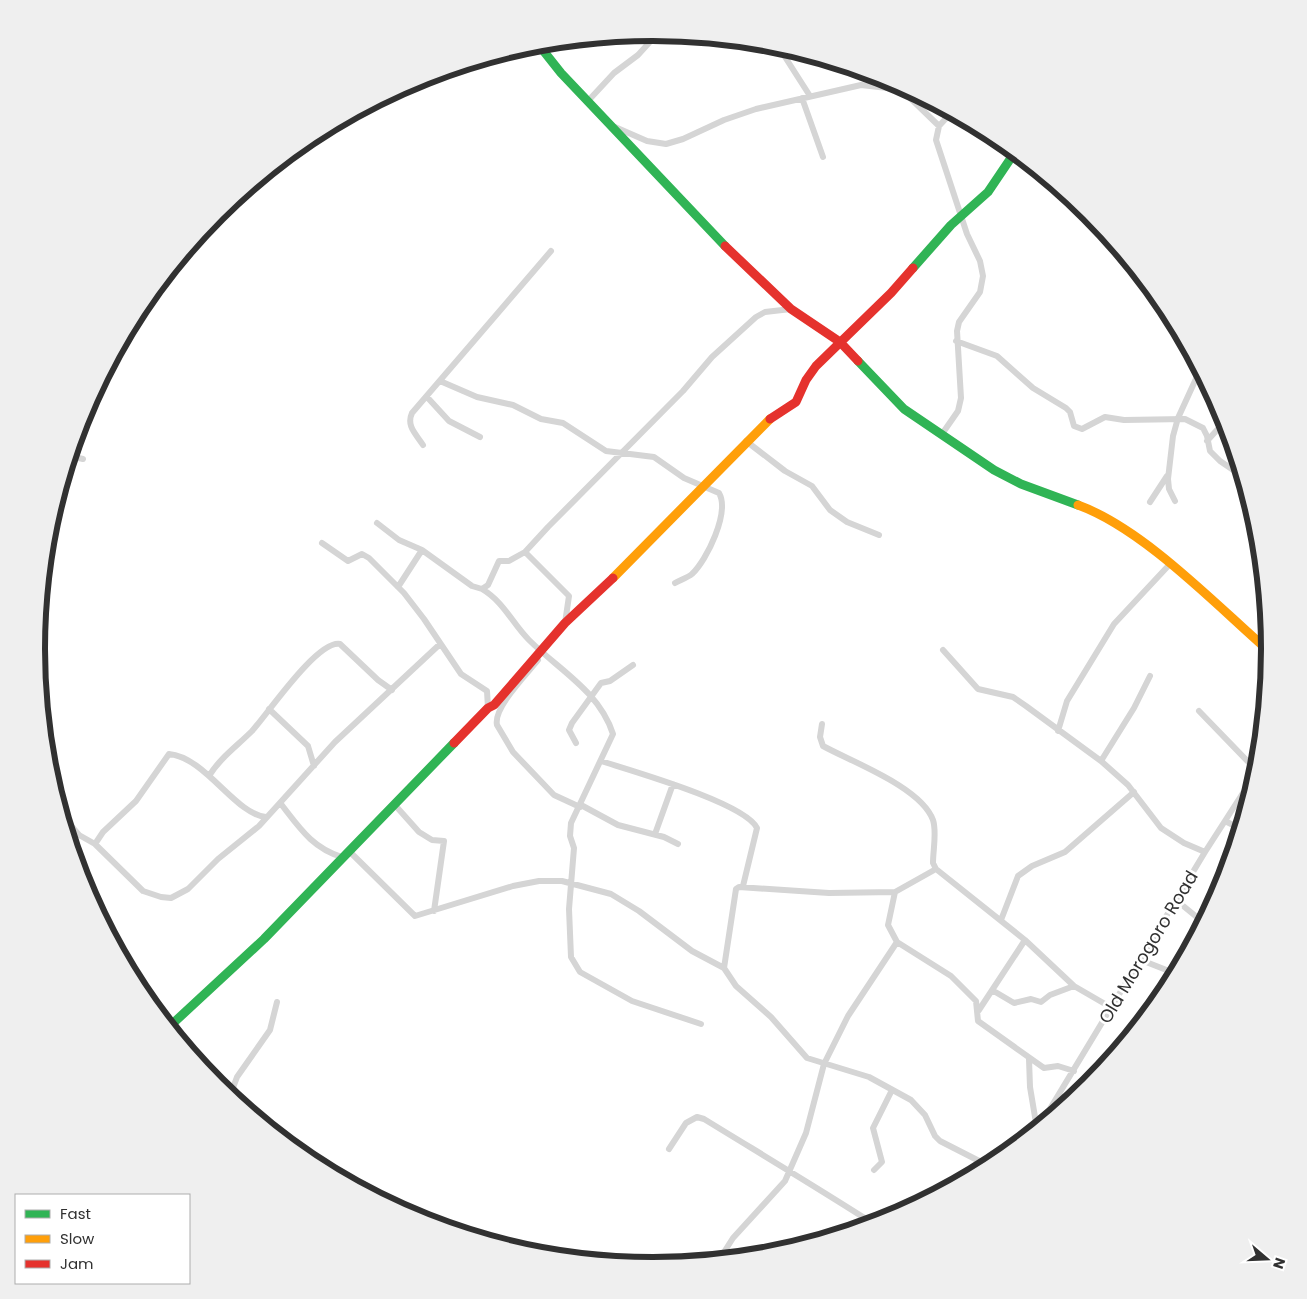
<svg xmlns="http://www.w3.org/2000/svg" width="1307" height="1299" font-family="Poppins,sans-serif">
	<rect width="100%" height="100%" fill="#fff"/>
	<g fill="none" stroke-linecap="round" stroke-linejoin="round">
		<path stroke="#d5d5d5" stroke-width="6" d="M778 46 810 96
			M802 98 823 157
			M588 101 614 73 638 55 658 33
			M615 127 647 141 666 144 683 139 724 120 756 109 861 85 896 89 907 95 939 126
			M956 341 997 356 1033 388 1066 408 1070 412 1074 426 1082 429 1105 417 1124 420 1185 419 1203 428 1207 436 1210 451 1220 461 1242 476
			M440 381 477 397 513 405 541 419 563 423 606 451 654 457 684 478 719 493C730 512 707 560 692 574 687 578 680 580 675 583
			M427 397 449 421 480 437
			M942 434 958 411 961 398 957 331 959 322 980 292 983 276 980 261 967 234 936 140 939 126 951 113
			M746 441 785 471 812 486 830 510 847 522 879 535
			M1207 441 1226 420
			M423 445C416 434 406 426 412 413L551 251
			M70 456 83 459
			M1175 501 1169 489 1168 479 1173 436 1178 418 1200 370
			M1150 502 1167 476
			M377 523 399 540 422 550 472 586 482 589 488 585 499 561H509L525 552 548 527 683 391 712 357 756 317 765 312 791 309
			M322 543 348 561 362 554 369 558 404 593 424 619 461 674 487 691 488 708
			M525 552 569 596 565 623
			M398 587 422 550
			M482 589C504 602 512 623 529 640 559 670 599 691 613 734L571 823 570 836 574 848 569 909 571 957 580 972 632 1001 701 1024
			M943 650 978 689 1013 697 1026 706 1101 761 1128 785 1161 828 1184 843 1205 852
			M538 660C527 674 493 708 497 725L513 752 554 795 580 807
			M269 709 308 746 314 766
			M1199 711 1257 771
			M822 724 820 737 823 746C852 762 921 787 933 820 937 832 933 850 933 863L936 869 1025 940 1074 986 1112 1008
			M1058 731 1067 701 1114 624 1170 564
			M576 743 569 730 572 723 601 683 610 681 633 665
			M601 761C632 771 745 803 757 828L743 886
			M1101 761 1134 708 1150 676
			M209 776C220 758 237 746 252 731 267 715 317 640 340 644L378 680 392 690
			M281 804C299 827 312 848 342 857
			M394 804 419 832 432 840 444 841 434 911
			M581 805 618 825 664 837 678 844
			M62 815 79 835 95 844 143 891 161 897 171 898 188 889 218 859 259 826 335 742 439 645
			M1225 821 1241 829
			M655 834 673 784
			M95 844 103 832 136 801 169 754C205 757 236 815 266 817
			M349 851 415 916 513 886 539 881H562L611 894 639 911 692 951 724 968 736 986 771 1017 807 1058 869 1077 911 1100 925 1115 935 1136 940 1141 989 1166
			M895 892 888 925 897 942 951 976 976 1001 978 1021 1044 1068 1058 1066 1074 1071
			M1176 900 1204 923
			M1001 920 1018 876 1032 866 1065 852 1134 792
			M1141 960 1169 971 1173 970 1185 957
			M724 968 736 889 739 887 829 893 895 892 936 869
			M992 990 1014 1003 1031 999 1041 1002 1050 995 1074 986
			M979 1010 1025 940
			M1029 1059 1030 1087 1037 1129
			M1059 1095 1069 1103
			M230 1096 237 1077 270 1030 277 1002
			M1039 1127 1205 852 1259 768
			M669 1149 686 1123 697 1117 704 1119C761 1154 818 1188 874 1224
			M874 1170 882 1162 873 1128 892 1090
			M719 1260 733 1238 785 1181 806 1133 824 1064 848 1016 897 942"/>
		<path stroke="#30b455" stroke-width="9" d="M538 44 561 73 725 246
			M913 268 951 225 988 192 1015 152
			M858 361 904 409 994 470 1021 484 1078 505
			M169 1027 264 939 454 743"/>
		<path stroke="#ff9f0a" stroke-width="9" d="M1078 505C1144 529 1216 605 1270 652
			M613 578 770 419"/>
		<path stroke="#e5322d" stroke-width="9" d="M725 246 791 309 840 342 858 361
			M770 419 796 402 806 380 816 366 891 293 913 268
			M454 743 488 708 494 705 565 623 613 578"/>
	</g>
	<g text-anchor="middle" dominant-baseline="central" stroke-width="5" stroke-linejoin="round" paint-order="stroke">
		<g font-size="18" fill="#313131" stroke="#fff">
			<text transform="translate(1148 947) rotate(-59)">Old Morogoro Road</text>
		</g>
	</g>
	<path d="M0 0H1307V1299H0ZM45 649a608 608 0 1 1 1216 0a608 608 0 1 1-1216 0Z" fill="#efefef" fill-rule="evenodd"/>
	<path fill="none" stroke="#313131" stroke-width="6" d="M45 649a608 608 0 1 1 1216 0a608 608 0 1 1-1216 0Z"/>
	<rect x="15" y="1194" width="175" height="90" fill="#ffffff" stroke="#adadad"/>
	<rect x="25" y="1210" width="25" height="8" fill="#30b455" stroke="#adadad"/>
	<text x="60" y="1219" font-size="15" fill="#313131">Fast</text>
	<rect x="25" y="1235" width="25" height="8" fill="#ff9f0a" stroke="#adadad"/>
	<text x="60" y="1244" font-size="15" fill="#313131">Slow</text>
	<rect x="25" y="1260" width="25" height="8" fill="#e5322d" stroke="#adadad"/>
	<text x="60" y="1269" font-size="15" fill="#313131">Jam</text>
	<g transform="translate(1267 1259) rotate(109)" stroke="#ffffff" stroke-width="4" paint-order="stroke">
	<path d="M0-4L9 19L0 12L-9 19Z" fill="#313131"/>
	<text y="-8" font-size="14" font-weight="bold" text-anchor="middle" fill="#313131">N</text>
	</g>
</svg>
